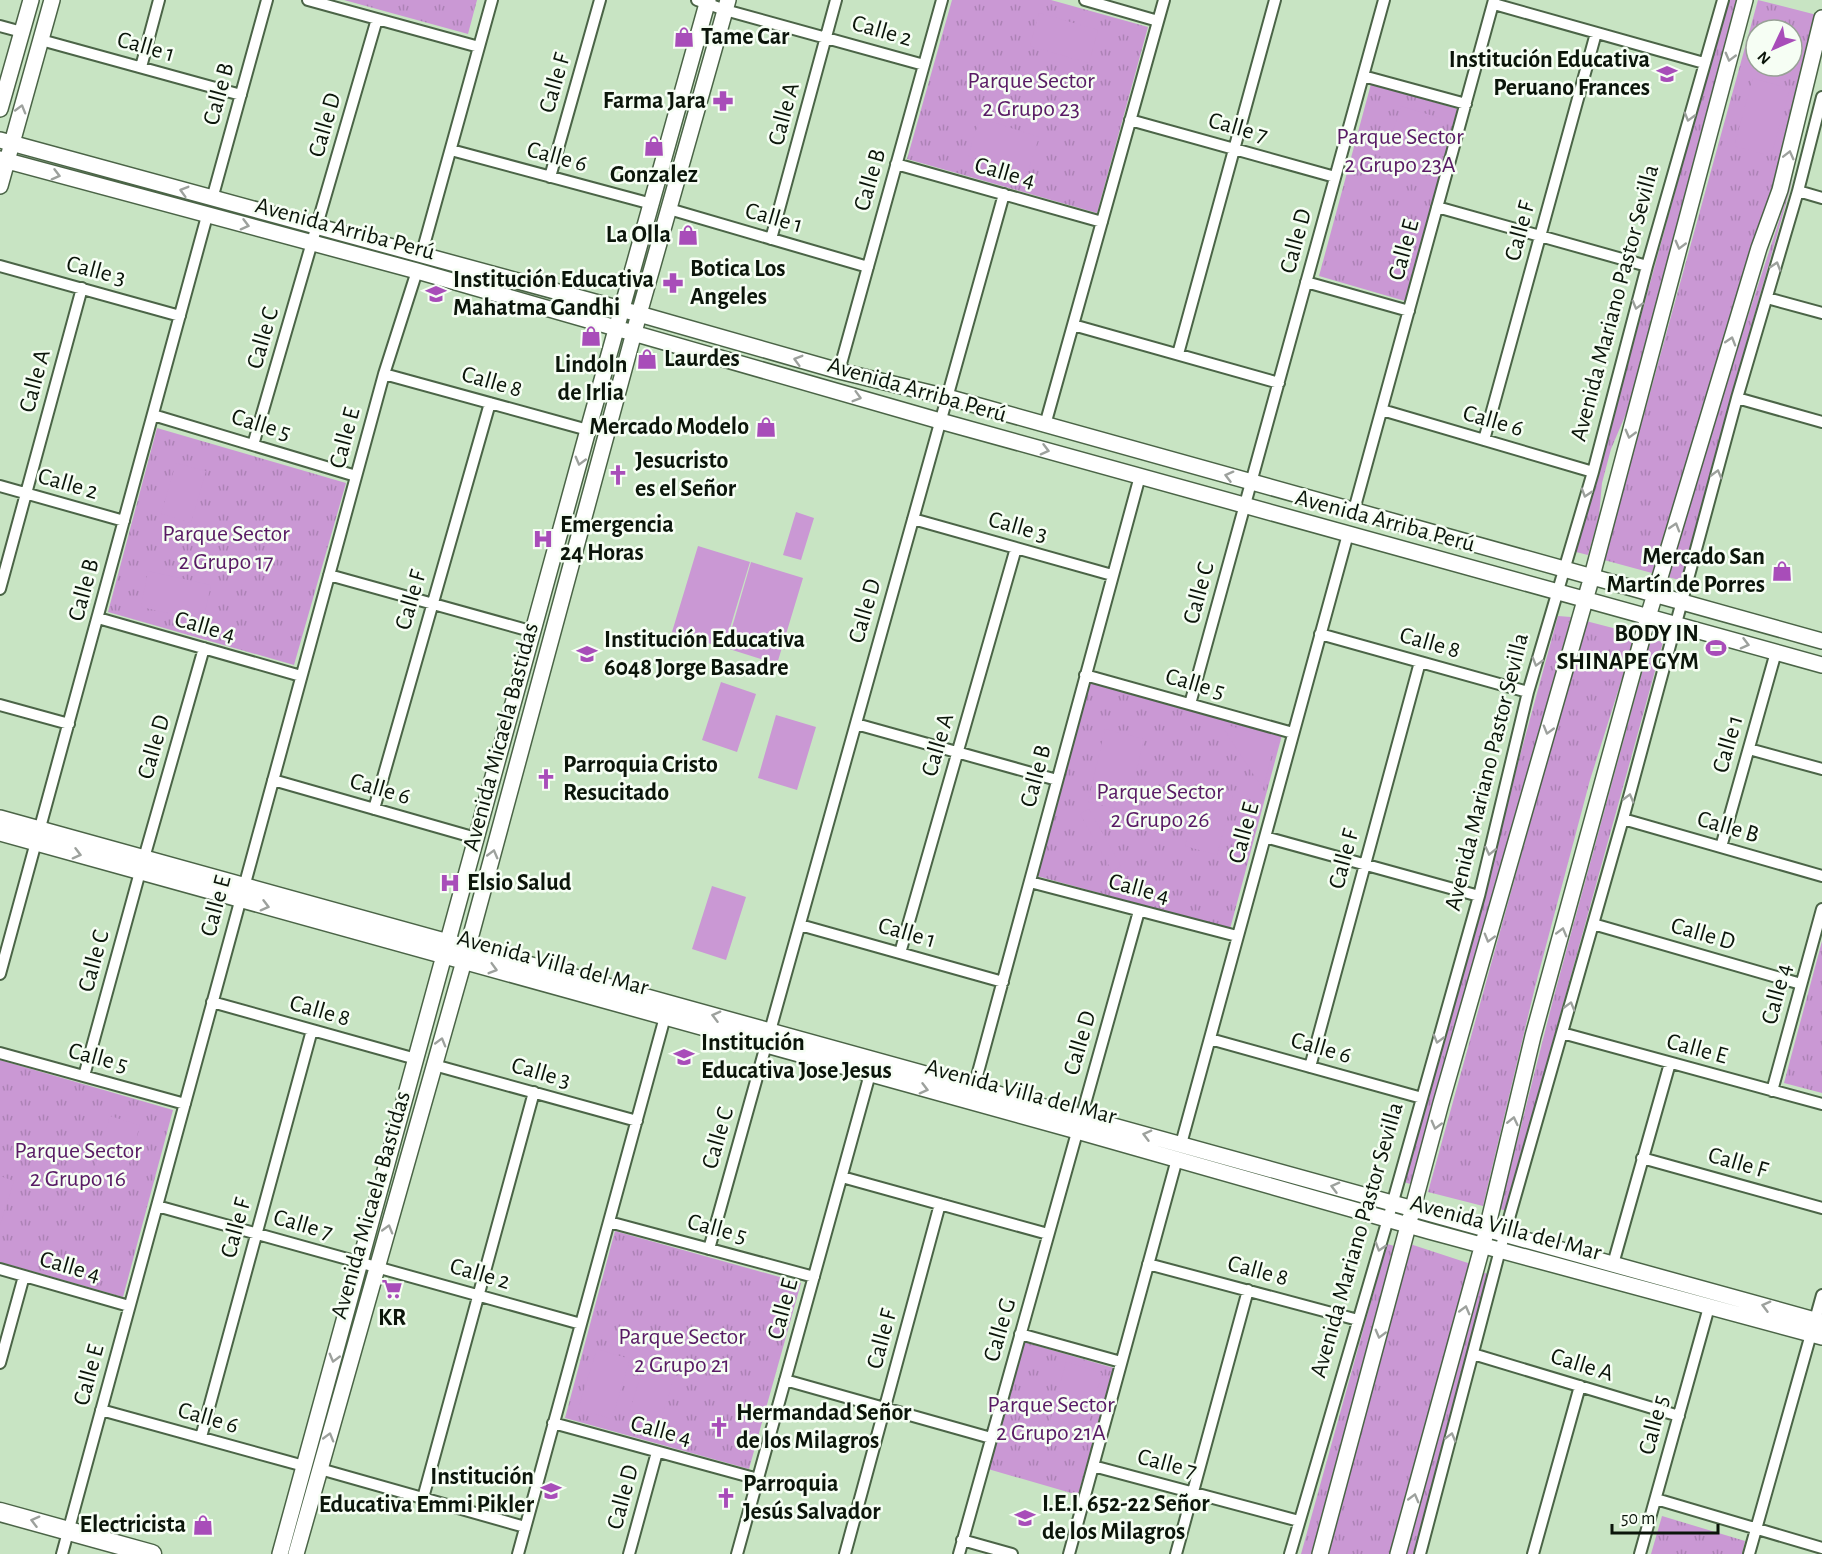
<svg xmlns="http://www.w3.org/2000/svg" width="1822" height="1554" font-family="'Alegreya Sans',sans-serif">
	<defs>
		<pattern id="grass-tufts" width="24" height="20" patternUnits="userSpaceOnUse" patternTransform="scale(1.5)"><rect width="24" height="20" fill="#ca98d4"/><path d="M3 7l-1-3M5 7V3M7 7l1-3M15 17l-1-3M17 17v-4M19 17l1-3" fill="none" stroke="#ac82b5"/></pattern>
	</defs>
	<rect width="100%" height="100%" fill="#c8e4c3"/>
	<path fill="url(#grass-tufts)" fill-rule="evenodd" d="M344 0H477L468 34Z
		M952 0H1051L1148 27 1097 213 907 159Z
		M1728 0H1740L1628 409 1611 449 1602 483 1599 516 1588 555 1576 552Z
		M1758 0 1817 15 1774 187 1759 227 1652 573 1604 560ZM1756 30H1792V66H1756Z
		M1371 84 1458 109 1405 301 1319 276Z
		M1794 175 1739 369 1683 581 1668 577 1731 368Z
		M157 428 346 483 294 665 108 612Z
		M1558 616 1571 617 1413 1185 1404 1182Z
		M1586 621 1636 634 1590 780 1535 987 1483 1206 1428 1192Z
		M1651 639 1663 642 1506 1211 1500 1209 1554 996Z
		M1090 682 1282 735 1230 929 1037 876Z
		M1822 941V1093L1784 1083Z
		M0 1060 173 1110 123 1297 0 1262Z
		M615 1231 801 1283 749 1469 565 1418Z
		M1387 1244 1398 1247 1312 1554H1301Z
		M1410 1244 1471 1264 1391 1554H1325Z
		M1484 1273 1491 1274 1414 1554H1406Z
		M1024 1342 1114 1368 1078 1495 988 1469Z
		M1662 1516 1745 1541 1742 1554H1651Z"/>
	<path fill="#ca98d4" d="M1039 13 1098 30 1089 63 1030 46Z
		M1753 78 1790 89 1771 156 1734 146Z
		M1401 106 1440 118 1421 179 1382 167Z
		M980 118 1039 137 1027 175 968 156Z
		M176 463 206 471 191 523 161 514Z
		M796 512 814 518 801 560 783 555Z
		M698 546 750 562 724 648 672 632Z
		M751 562 803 578 777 664 726 648Z
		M148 571 211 585 203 621 141 607Z
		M721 682 756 694 737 752 702 740Z
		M776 715 816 727 797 790 758 778Z
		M1220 723 1276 739 1263 789Z
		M1105 729 1144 739 1127 811 1088 802Z
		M1201 787 1233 796 1217 855 1185 846Z
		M1089 809 1121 866 1112 871 1080 814Z
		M712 886 746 897 726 960 692 949Z
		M110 1116 140 1125 125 1178 94 1169Z
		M0 1176 14 1181 0 1225Z
		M597 1349 630 1359 612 1419 578 1409Z
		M645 1362 676 1372 659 1425 628 1416Z
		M1066 1362 1102 1373 1085 1435 1049 1425Z"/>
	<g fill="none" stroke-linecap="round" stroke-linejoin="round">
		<g stroke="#4b6447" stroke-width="14">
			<path id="street" d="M308 0 479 47
				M697 0 725 10 924 65
				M1085 0 1158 21
				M1494 4 1704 63
				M0 26 22 32
				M41 40 241 95
				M141 67 159 0
				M1363 76 1466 104
				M1130 120 1335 177
				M451 150 652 204
				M896 164 1102 222
				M550 177 600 0
				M1798 191 1822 198
				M212 199 267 0
				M1437 207 1647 266
				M669 209 868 267
				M771 239 836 0
				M421 256 492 0
				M0 266 180 316
				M1306 282 1409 311
				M1767 298 1822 313
				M1073 325 1279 383
				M1178 354 1275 0
				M839 371 942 0
				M384 374 588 430
				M1737 398 1822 422
				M1382 410 1593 472
				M153 415 356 476
				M1045 425 1164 0
				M1484 440 1596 33
				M253 445 377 19
				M0 486 124 521
				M1354 510 1494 0
				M913 519 1112 575
				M329 575 534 632
				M0 589 82 288
				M98 618 301 676
				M1320 634 1528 692
				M1085 675 1293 733
				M1190 704 1384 0
				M0 705 69 724
				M856 724 1057 780
				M1749 749 1822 769
				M273 780 476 838
				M374 809 490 403
				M1623 819 1822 876
				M1265 837 1479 896
				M1721 847 1776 652
				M1030 882 1237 936
				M1593 924 1801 984
				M800 925 1003 982
				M900 953 1016 548
				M0 974 207 216
				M212 1002 416 1059
				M1562 1033 1822 1104
				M1210 1039 1422 1098
				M0 1053 185 1104
				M434 1065 637 1121
				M1310 1067 1420 662
				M84 1076 140 872 204 648
				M974 1087 1140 476
				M1772 1091 1822 909
				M1181 1144 1348 534
				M1642 1158 1822 1208
				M842 1177 1048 1234
				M157 1206 581 1324
				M609 1222 814 1277
				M709 1249 1004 194
				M1148 1264 1358 1320
				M1613 1264 1670 1063
				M0 1269 129 1306
				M1020 1334 1121 1362
				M1473 1354 1679 1416
				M0 1363 24 1276
				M785 1380 991 1438
				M101 1410 304 1466
				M553 1423 758 1479
				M201 1437 312 1030
				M1093 1466 1299 1521
				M320 1469 525 1527
				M423 1498 534 1092
				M1656 1499 1822 1548
				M962 1540 1012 1554
				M62 1554 384 374 417 271
				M518 1554 665 1017
				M629 1554 657 1452
				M737 1554 870 1074
				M845 1554 940 1204
				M959 1554 1139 911
				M1069 1554 1177 1159
				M1176 1554 1248 1290
				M1290 1554 1388 1219 1479 896 1528 692 1593 472 1647 266 1723 0
				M1420 1554 1500 1250 1623 819 1737 398 1798 191 1822 97
				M1533 1554 1580 1386
				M1640 1554 1709 1307
				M1749 1554 1822 1295"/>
		</g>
		<g stroke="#4b6447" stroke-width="18">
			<path id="secondary" d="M0 109 31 0
				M0 140 639 314 839 371 947 397 1822 641
				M0 159 417 271 940 421 1822 665
				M0 186 52 0
				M0 818 1822 1322
				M0 833 1077 1131 1429 1231 1822 1337
				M280 1554 588 430 708 0
				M296 1554 464 961 639 314 728 0
				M1320 1554 1441 1103 1592 576 1745 0
				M1398 1554 1487 1229 1533 1036 1648 617 1759 248 1780 190 1822 18"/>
		</g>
		<g stroke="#4b6447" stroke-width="21">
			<path id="primary" d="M0 1512 152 1554"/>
		</g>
		<use href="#street" stroke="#fff" stroke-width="10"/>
		<use href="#secondary" stroke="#fff" stroke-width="15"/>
		<use href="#primary" stroke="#fff" stroke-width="18"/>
	</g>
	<defs><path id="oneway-chevron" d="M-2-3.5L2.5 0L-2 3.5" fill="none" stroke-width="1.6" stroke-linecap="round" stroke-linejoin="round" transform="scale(1.5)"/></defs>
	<g stroke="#9da19d">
		<use href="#oneway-chevron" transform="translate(1730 57) rotate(105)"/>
		<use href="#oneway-chevron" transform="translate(21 109) rotate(-74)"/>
		<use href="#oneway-chevron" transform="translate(1689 117) rotate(106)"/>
		<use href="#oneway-chevron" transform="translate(1789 155) rotate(-76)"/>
		<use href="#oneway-chevron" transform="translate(56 175) rotate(15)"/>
		<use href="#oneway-chevron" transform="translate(184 191) rotate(-164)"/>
		<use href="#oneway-chevron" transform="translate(245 225) rotate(15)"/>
		<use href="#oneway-chevron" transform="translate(1680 245) rotate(105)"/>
		<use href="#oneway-chevron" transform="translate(1776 266) rotate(-73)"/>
		<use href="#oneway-chevron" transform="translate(1637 305) rotate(105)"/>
		<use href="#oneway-chevron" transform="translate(1731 341) rotate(-73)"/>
		<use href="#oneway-chevron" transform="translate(798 360) rotate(-164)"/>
		<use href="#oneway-chevron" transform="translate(857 397) rotate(16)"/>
		<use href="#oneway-chevron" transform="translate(1630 434) rotate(105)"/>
		<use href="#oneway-chevron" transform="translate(1045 450) rotate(15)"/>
		<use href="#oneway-chevron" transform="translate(580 461) rotate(105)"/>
		<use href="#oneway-chevron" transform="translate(1717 474) rotate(-75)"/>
		<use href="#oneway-chevron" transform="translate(1229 476) rotate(-165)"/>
		<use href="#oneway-chevron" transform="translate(1586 493) rotate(107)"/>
		<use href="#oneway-chevron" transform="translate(1675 527) rotate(-73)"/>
		<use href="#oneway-chevron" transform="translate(1745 644) rotate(15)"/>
		<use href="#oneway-chevron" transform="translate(1537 662) rotate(106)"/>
		<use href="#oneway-chevron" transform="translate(1548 730) rotate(106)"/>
		<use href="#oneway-chevron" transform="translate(1629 798) rotate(-75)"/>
		<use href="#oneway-chevron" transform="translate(1490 851) rotate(103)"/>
		<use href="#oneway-chevron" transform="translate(77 854) rotate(15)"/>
		<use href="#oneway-chevron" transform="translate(493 854) rotate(-75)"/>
		<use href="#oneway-chevron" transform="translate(265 906) rotate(15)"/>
		<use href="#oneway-chevron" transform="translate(1562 932) rotate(-75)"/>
		<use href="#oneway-chevron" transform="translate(1489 938) rotate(106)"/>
		<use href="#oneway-chevron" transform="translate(493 969) rotate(16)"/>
		<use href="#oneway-chevron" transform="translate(1570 1006) rotate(-74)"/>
		<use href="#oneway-chevron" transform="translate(716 1016) rotate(-165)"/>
		<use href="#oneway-chevron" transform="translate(1438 1039) rotate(106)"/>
		<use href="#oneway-chevron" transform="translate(441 1042) rotate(-74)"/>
		<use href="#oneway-chevron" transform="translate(924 1089) rotate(15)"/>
		<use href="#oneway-chevron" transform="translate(1513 1121) rotate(-77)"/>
		<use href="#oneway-chevron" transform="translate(1436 1125) rotate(105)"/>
		<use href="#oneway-chevron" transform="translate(1147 1135) rotate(-165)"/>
		<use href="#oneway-chevron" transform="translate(1335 1187) rotate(-165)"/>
		<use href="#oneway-chevron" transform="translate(388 1229) rotate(-74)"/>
		<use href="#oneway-chevron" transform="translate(1380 1247) rotate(107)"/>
		<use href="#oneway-chevron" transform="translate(1766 1306) rotate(-165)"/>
		<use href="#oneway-chevron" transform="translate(1465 1310) rotate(-75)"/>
		<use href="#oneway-chevron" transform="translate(1380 1334) rotate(105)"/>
		<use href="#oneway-chevron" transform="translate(334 1358) rotate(105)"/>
		<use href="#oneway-chevron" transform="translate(329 1437) rotate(-74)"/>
		<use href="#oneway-chevron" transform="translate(1451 1437) rotate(-75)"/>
		<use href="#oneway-chevron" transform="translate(1414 1498) rotate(-75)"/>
		<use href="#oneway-chevron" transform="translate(35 1521) rotate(-165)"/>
	</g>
	<defs>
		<g id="shop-bare" transform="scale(1.62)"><path d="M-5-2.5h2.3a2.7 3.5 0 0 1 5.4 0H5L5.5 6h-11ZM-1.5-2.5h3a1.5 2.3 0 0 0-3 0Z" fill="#a84db9" stroke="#f6fef4" stroke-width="2.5" paint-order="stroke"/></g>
		<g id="school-bare" transform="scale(1.62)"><path d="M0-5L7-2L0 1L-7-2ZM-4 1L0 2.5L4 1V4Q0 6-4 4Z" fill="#a84db9" stroke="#f6fef4" stroke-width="2.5" paint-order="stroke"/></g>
		<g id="pharmacy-bare" transform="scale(1.62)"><path d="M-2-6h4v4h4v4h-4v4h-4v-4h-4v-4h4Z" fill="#a84db9" stroke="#f6fef4" stroke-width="2.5" paint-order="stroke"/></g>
		<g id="church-bare" transform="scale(1.62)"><path d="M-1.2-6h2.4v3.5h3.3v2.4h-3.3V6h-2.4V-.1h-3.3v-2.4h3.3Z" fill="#a84db9" stroke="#f6fef4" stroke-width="2.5" paint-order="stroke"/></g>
		<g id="hospital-bare" transform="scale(1.62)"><path d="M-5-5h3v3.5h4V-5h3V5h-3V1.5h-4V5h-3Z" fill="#a84db9" stroke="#f6fef4" stroke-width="2.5" paint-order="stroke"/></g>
		<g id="stadium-bare" transform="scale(1.62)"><path d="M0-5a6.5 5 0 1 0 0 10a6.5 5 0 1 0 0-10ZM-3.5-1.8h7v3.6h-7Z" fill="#a84db9" stroke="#f6fef4" stroke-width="2.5" paint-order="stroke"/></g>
		<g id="supermarket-bare" transform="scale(1.62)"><path d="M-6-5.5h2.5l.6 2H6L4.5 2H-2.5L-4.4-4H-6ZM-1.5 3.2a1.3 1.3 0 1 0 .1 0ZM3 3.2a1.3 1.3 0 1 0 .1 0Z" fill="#a84db9" stroke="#f6fef4" stroke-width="2.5" paint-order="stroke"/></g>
	</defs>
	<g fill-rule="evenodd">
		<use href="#shop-bare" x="684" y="37"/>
		<use href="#school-bare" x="1667" y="74"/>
		<use href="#pharmacy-bare" x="723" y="101"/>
		<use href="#shop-bare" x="654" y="146"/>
		<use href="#shop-bare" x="688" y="235"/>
		<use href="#pharmacy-bare" x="673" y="283"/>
		<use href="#school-bare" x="436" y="294"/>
		<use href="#shop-bare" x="591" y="336"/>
		<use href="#shop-bare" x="647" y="359"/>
		<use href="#shop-bare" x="766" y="427"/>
		<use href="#church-bare" x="618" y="475"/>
		<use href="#hospital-bare" x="543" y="539"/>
		<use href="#shop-bare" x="1782" y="571"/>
		<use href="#stadium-bare" x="1716" y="648"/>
		<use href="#school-bare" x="587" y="654"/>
		<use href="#church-bare" x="546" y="779"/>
		<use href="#hospital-bare" x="450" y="883"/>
		<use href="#school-bare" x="684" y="1057"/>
		<use href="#supermarket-bare" x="392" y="1289"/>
		<use href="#church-bare" x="719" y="1427"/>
		<use href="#school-bare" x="551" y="1491"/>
		<use href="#church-bare" x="726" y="1498"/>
		<use href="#school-bare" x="1025" y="1518"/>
		<use href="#shop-bare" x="203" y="1525"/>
	</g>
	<g text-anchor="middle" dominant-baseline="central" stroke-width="5" stroke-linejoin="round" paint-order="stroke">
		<g font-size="24" fill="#0b150a" stroke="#f6fef4">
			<text transform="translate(882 31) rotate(16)">Calle 2</text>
			<text transform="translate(146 47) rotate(16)">Calle 1</text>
			<text transform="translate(555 83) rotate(-74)">Calle F</text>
			<text transform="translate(219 94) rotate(-75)">Calle B</text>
			<text transform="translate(784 114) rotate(-75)">Calle A</text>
			<text transform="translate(325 125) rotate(-74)">Calle D</text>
			<text transform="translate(1238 128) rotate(16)">Calle 7</text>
			<text transform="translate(557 157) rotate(15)">Calle 6</text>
			<text transform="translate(1005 173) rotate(16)">Calle 4</text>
			<text transform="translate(870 180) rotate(-74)">Calle B</text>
			<text transform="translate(774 218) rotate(16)">Calle 1</text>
			<text transform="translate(345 229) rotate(15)">Avenida Arriba Perú</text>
			<text transform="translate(1520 231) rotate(-75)">Calle F</text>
			<text transform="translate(1296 241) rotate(-75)">Calle D</text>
			<text transform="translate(1404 250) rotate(-75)">Calle E</text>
			<text transform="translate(96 271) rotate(15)">Calle 3</text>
			<text transform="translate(1615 303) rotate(-75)">Avenida Mariano Pastor Sevilla</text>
			<text transform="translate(263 338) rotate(-74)">Calle C</text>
			<text transform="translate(35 381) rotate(-75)">Calle A</text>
			<text transform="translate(492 382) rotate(16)">Calle 8</text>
			<text transform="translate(917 390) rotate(16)">Avenida Arriba Perú</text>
			<text transform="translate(1493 421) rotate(16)">Calle 6</text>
			<text transform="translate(261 425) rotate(17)">Calle 5</text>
			<text transform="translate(345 438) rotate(-75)">Calle E</text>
			<text transform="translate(68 484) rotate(16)">Calle 2</text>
			<text transform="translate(1385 521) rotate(15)">Avenida Arriba Perú</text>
			<text transform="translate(1018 527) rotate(16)">Calle 3</text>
			<text transform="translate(84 590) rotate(-75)">Calle B</text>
			<text transform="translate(1199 593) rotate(-75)">Calle C</text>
			<text transform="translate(411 600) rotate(-74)">Calle F</text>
			<text transform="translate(865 611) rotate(-74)">Calle D</text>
			<text transform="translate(205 627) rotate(16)">Calle 4</text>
			<text transform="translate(1430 643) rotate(16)">Calle 8</text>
			<text transform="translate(1195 684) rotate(16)">Calle 5</text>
			<text transform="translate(501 737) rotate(-75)">Avenida Micaela Bastidas</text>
			<text transform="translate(1728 744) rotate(-74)">Calle 1</text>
			<text transform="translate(938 745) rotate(-74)">Calle A</text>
			<text transform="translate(154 747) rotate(-74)">Calle D</text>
			<text transform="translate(1487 772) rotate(-76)">Avenida Mariano Pastor Sevilla</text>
			<text transform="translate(1036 776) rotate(-75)">Calle B</text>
			<text transform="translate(380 789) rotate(16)">Calle 6</text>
			<text transform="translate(1728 827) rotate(16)">Calle B</text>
			<text transform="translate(1244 833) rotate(-75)">Calle E</text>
			<text transform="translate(1344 859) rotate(-75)">Calle F</text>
			<text transform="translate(1139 889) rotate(15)">Calle 4</text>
			<text transform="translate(216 906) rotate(-75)">Calle E</text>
			<text transform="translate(907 933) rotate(16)">Calle 1</text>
			<text transform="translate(1703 934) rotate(16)">Calle D</text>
			<text transform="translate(94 961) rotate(-75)">Calle C</text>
			<text transform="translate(553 963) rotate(15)">Avenida Villa del Mar</text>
			<text transform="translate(1777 994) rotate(-75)">Calle 4</text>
			<text transform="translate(320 1011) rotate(16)">Calle 8</text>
			<text transform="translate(1080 1043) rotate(-74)">Calle D</text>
			<text transform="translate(1321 1048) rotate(16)">Calle 6</text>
			<text transform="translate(1697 1049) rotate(15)">Calle E</text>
			<text transform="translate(98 1058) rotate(15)">Calle 5</text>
			<text transform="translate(541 1073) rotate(16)">Calle 3</text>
			<text transform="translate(1021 1092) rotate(15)">Avenida Villa del Mar</text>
			<text transform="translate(718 1138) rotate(-74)">Calle C</text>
			<text transform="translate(1738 1163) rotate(16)">Calle F</text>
			<text transform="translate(371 1205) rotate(-74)">Avenida Micaela Bastidas</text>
			<text transform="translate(303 1225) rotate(16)">Calle 7</text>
			<text transform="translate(236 1228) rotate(-75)">Calle F</text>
			<text transform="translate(1506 1228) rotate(15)">Avenida Villa del Mar</text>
			<text transform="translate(717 1229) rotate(15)">Calle 5</text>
			<text transform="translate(1357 1240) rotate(-74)">Avenida Mariano Pastor Sevilla</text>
			<text transform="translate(70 1267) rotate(16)">Calle 4</text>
			<text transform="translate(1258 1271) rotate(15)">Calle 8</text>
			<text transform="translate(480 1274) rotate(16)">Calle 2</text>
			<text transform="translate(783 1309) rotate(-75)">Calle E</text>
			<text transform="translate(1000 1330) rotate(-74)">Calle G</text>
			<text transform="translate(882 1339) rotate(-75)">Calle F</text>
			<text transform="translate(1582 1365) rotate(17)">Calle A</text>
			<text transform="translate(89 1375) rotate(-75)">Calle E</text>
			<text transform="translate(208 1418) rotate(16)">Calle 6</text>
			<text transform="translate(1654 1425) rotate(-75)">Calle 5</text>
			<text transform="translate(661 1431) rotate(15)">Calle 4</text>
			<text transform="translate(1167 1464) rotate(15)">Calle 7</text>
			<text transform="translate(623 1497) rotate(-75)">Calle D</text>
		</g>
		<g font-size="24" font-weight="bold" fill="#0b150a" stroke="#f6fef4" text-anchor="start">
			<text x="701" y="37">Tame Car</text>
			<text x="1650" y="60" text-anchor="end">Institución Educativa<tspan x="1650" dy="28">Peruano Frances</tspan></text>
			<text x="706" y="101" text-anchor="end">Farma Jara</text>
			<text x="654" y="175" text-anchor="middle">Gonzalez</text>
			<text x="671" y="235" text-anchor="end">La Olla</text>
			<text x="690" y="269">Botica Los<tspan x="690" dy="28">Angeles</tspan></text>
			<text x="453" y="280">Institución Educativa<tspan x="453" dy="28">Mahatma Gandhi</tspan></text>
			<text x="664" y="359">Laurdes</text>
			<text x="591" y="365" text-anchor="middle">Lindoln<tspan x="591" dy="28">de Irlia</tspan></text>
			<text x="749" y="427" text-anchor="end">Mercado Modelo</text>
			<text x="635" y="461">Jesucristo<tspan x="635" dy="28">es el Señor</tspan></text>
			<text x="560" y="525">Emergencia<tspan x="560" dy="28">24 Horas</tspan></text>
			<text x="1765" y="557" text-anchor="end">Mercado San<tspan x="1765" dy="28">Martín de Porres</tspan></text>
			<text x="1699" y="634" text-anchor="end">BODY IN<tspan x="1699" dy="28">SHINAPE GYM</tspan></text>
			<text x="604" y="640">Institución Educativa<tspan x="604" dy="28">6048 Jorge Basadre</tspan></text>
			<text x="563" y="765">Parroquia Cristo<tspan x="563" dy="28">Resucitado</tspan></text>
			<text x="467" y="883">Elsio Salud</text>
			<text x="701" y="1043">Institución<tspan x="701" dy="28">Educativa Jose Jesus</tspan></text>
			<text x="392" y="1318" text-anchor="middle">KR</text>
			<text x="736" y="1413">Hermandad Señor<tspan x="736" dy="28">de los Milagros</tspan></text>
			<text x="534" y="1477" text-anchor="end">Institución<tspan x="534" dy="28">Educativa Emmi Pikler</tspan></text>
			<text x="743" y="1484">Parroquia<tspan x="743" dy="28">Jesús Salvador</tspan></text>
			<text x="1042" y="1504">I.E.I. 652-22 Señor<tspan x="1042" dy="28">de los Milagros</tspan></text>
			<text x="186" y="1525" text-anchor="end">Electricista</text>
		</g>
		<g font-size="24" fill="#581a64" stroke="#f6fef4">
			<text x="1031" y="81">Parque Sector<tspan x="1031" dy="28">2 Grupo 23</tspan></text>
			<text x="1400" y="137">Parque Sector<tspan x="1400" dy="28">2 Grupo 23A</tspan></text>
			<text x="226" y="534">Parque Sector<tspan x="226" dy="28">2 Grupo 17</tspan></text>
			<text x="1160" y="792">Parque Sector<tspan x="1160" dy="28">2 Grupo 26</tspan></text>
			<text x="78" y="1151">Parque Sector<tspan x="78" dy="28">2 Grupo 16</tspan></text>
			<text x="682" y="1337">Parque Sector<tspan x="682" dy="28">2 Grupo 21</tspan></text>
			<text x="1051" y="1405">Parque Sector<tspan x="1051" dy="28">2 Grupo 21A</tspan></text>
		</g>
	</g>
	<g transform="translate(1774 48) rotate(226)"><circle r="28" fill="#f6fef4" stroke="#98a196" stroke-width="1.5"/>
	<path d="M0-4.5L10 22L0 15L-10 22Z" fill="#a84db9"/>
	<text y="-9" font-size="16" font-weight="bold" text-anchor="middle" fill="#0b150a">N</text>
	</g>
	<path d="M1612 1524v9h106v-9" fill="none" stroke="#0b150a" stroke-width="3"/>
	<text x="1621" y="1524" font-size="18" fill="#0b150a" stroke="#f6fef4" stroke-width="4.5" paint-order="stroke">50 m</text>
</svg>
